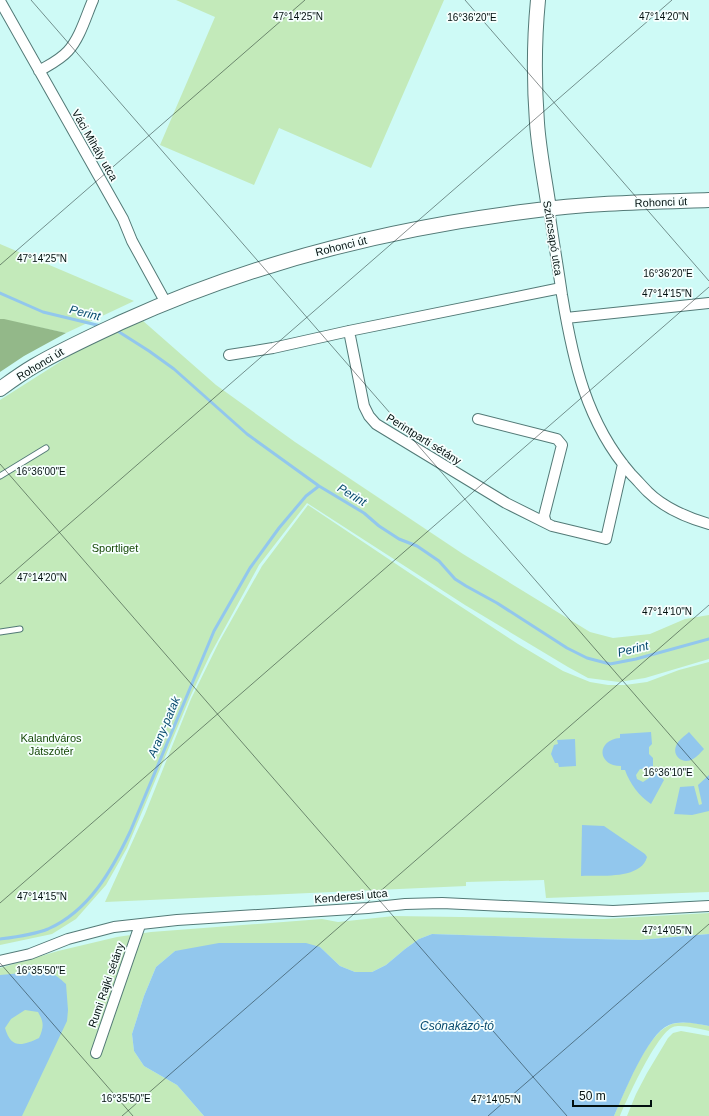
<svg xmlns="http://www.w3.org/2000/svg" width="709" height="1116" font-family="Helvetica,sans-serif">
	<rect width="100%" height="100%" fill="#cefaf6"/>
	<path fill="#c3eaba" d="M176 0H444L371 168 279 128 254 185 160 145 215 17Z
		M0 244 134 301 66 333 0 319Z
		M142 320 216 385 295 442 463 554 590 632 613 638 650 634 685 619 709 615V659L645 678 619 682 588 678 568 667 465 605 307 503 259 565 210 655 191 695 127 848 106 885 76 919 52 934 0 945V400L74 353Z
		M308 505 411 574 518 644 563 671 590 682 608 685H625L647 682 679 670 709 662V892L546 898 544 880 466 882V886L105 902 145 814 191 699 219 642 262 566Z
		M709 913V934L639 940 554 938 432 934 419 939 405 949 386 965 372 972H355L340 966 320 947 175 951 156 967 144 996 132 1034 134 1051 144 1066 177 1085 204 1116H0V968L58 951 117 937 151 932 322 919 338 922 394 916 604 919Z
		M689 1022 709 1026V1031C700 1029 681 1024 673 1027 657 1033 627 1099 620 1116H614C624 1093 645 1037 668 1026 674 1022 682 1023 689 1022Z
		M681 1031 709 1036V1116H627L636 1094 647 1073 668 1038 673 1033Z"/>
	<path fill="#93b889" d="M0 319H4L66 333 24 356 0 372Z"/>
	<path fill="#92c7ed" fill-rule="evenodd" d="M651 732 652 744 649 747V754L653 758V767L647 770 643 769H640L636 775 637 779 643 782 649 778V774L655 771 664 780 651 804C639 796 630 784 625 770H621V766C597 766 596 740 620 738V734Z
		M689 732 704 749C701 752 697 757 693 759 683 765 672 756 676 746 678 740 685 736 689 732Z
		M575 739 576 766 559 767 558 763H555L551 754 554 745 558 744 557 740Z
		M709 775V811L692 815 674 814 680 787 694 786 699 805 702 804 698 785Z
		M582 825 604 826 645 854 647 857C641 880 599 875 581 876Z
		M432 934 554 938 639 940 709 934V1026C696 1024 682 1020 669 1025 647 1034 624 1094 614 1116H204L177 1085 144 1066 134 1051 132 1034 144 996 156 967 175 951 219 943H306L320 947 340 966 355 972H372L386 965 405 949 419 939Z
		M33 972C51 972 53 972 66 984L68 1010 67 1021 22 1116H0V975ZM25 1010 38 1012C44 1022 44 1027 39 1038 22 1046 11 1049 5 1028L11 1019Z"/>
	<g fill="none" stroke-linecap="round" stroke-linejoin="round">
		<path stroke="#92c7ed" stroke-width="3" d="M0 293 43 312 101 326
			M116 330 149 351 174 369 247 434 319 486 364 513 379 526 399 539 417 546 439 561 455 579 466 586 497 603 567 648 587 658 610 664 636 659 709 639
			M0 939C16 937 33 935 48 929 89 911 112 870 130 832L214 631 250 568 279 528 306 496 319 486"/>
		<g stroke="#537a77" stroke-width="7">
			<path id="lane" d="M0 476 46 448
				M0 632 20 629"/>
		</g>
		<g stroke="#537a77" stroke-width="12">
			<path id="street" d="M0 1 123 219 132 241 166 303
				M39 71C49 65 60 60 68 51 80 38 86 16 93 0
				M549 209C553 238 558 267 562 295 573 361 586 422 631 474 637 480 642 486 648 492 663 507 688 518 709 524
				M566 318 709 303
				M349 331 364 406 369 416 376 424 506 503 546 523
				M229 355 273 348 349 331 561 288
				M478 419 557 439 562 445 544 516 546 523 552 526 606 539 623 464
				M0 961 30 954 68 939 114 927 177 920 368 908 405 904 442 903 613 911 709 906
				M96 1053 140 925"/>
		</g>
		<g stroke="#537a77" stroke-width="16">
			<path id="secondary" d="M538 0C534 41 534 82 537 123 539 152 545 180 549 209
				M0 389C11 381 22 373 34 366 63 349 94 335 124 321 252 263 391 228 530 211 589 203 649 202 709 200"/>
		</g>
		<use href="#lane" stroke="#fff" stroke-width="5"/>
		<use href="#street" stroke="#fff" stroke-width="10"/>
		<use href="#secondary" stroke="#fff" stroke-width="14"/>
	</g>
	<path fill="none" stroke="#02100f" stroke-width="1" stroke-opacity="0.45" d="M31 0 709 780M465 0 709 281M0 265 305 0M0 464 567 1116M0 584 672 0M0 903 709 287M0 963 133 1116M122 1116 709 605M488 1116 709 924"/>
	<g text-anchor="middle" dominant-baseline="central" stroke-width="3.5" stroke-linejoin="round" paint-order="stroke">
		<g font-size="11" fill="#02100f" stroke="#f6fffe">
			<text transform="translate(95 145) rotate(60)">Váci Mihály utca</text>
			<text transform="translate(661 202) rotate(-2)">Rohonci út</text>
			<text transform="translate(553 238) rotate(81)">Szűrcsapó utca</text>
			<text transform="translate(341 246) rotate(-14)">Rohonci út</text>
			<text transform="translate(40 364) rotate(-31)">Rohonci út</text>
			<text transform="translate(424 439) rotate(32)">Perintparti sétány</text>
			<text transform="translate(351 896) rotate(-5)">Kenderesi utca</text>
			<text transform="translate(106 985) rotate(-71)">Rumi Rajki sétány</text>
		</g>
		<g font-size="11" fill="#164806" stroke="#f6fffe">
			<text x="115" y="548">Sportliget</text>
			<text x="51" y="738">Kalandváros<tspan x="51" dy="13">Játszótér</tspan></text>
		</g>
		<g font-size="12" font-style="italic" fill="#074a6e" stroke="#f6fffe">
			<text transform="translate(85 313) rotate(14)">Perint</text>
			<text transform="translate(352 495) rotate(31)">Perint</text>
			<text transform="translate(633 649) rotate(-14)">Perint</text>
			<text transform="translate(164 727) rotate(-67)">Arany-patak</text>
			<text x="457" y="1026">Csónakázó-tó</text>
		</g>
	</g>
	<g font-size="10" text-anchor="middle" fill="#02100f" stroke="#f6fffe" stroke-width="3.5" stroke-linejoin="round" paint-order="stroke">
		<text x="298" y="20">47°14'25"N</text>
		<text x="664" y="20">47°14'20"N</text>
		<text x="472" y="21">16°36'20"E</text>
		<text x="42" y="262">47°14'25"N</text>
		<text x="668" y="277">16°36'20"E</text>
		<text x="667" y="297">47°14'15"N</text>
		<text x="41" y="475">16°36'00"E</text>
		<text x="42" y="581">47°14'20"N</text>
		<text x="667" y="615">47°14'10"N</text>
		<text x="668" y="776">16°36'10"E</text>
		<text x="42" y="900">47°14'15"N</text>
		<text x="667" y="934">47°14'05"N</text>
		<text x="41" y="974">16°35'50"E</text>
		<text x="126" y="1102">16°35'50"E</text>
		<text x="496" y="1103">47°14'05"N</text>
	</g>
	<path d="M573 1100v6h78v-6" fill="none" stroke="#02100f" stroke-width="2"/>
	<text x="579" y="1100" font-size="12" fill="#02100f" stroke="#f6fffe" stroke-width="3" paint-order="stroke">50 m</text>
</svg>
